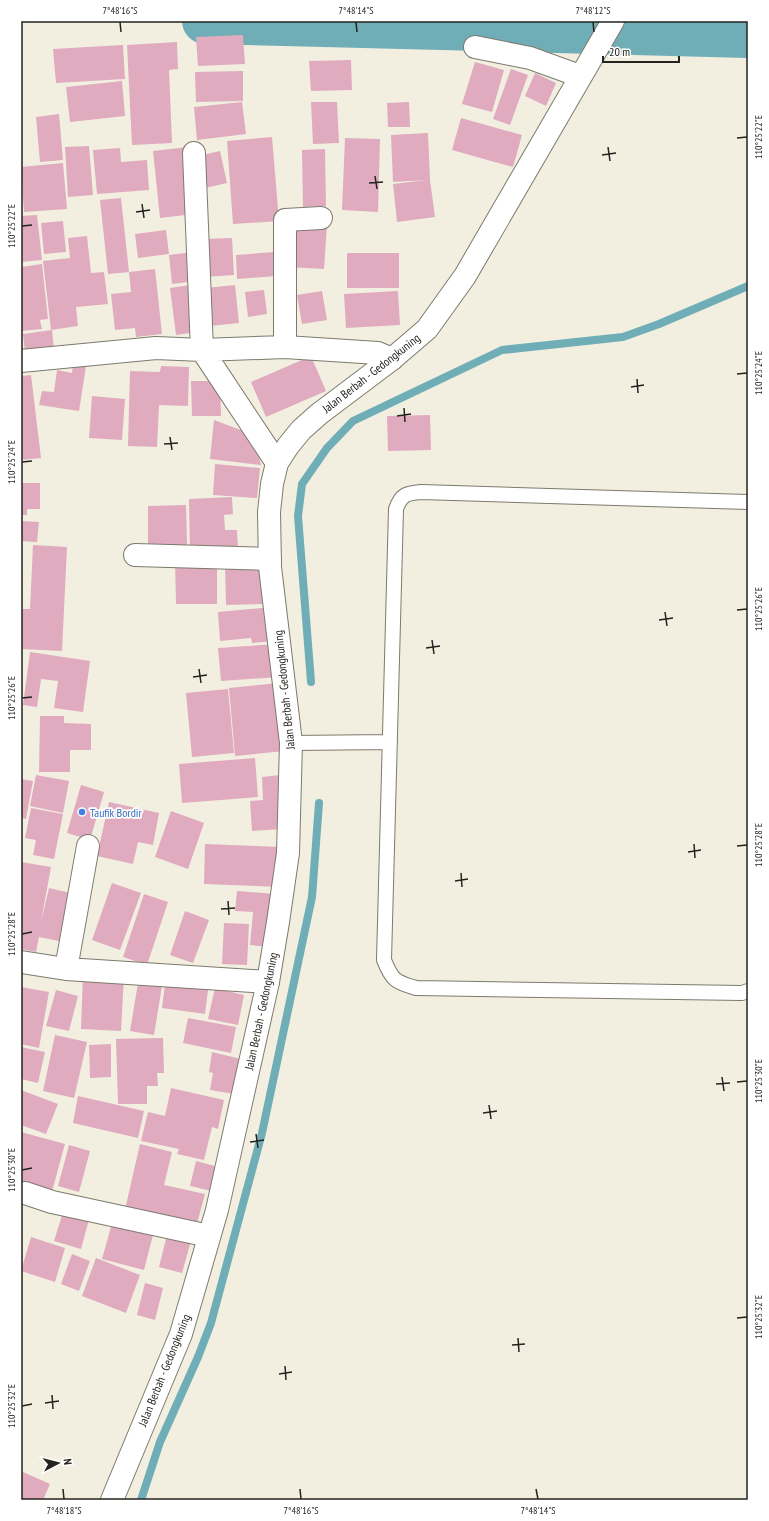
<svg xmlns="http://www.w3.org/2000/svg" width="769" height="1521" font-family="'PT Sans Narrow',sans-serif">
	<rect width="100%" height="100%" fill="#f2efe0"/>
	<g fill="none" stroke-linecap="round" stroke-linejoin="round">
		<path stroke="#6faeb7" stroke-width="8" d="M311 682 298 516 302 484 327 448 353 421 502 350 623 337 659 324 748 286
			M141 1500 160 1442 198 1357 211 1323 262 1133 312 897 319 803"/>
		<path stroke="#6faeb7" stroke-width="46" d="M205 21 748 35"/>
	</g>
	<path fill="#e0abbe" d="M243 35 245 64 198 66 196 37Z
		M177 42 178 69 169 70 172 143 132 145 127 45Z
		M123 45 125 79 56 83 53 49Z
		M351 60 352 90 311 91 309 61Z
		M475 62 504 70 492 112 462 104Z
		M511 69 528 75 510 125 493 119Z
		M243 71V101L196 102 195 72Z
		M535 73 556 83 546 106 525 96Z
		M122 81 125 116 70 122 66 87Z
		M242 102 246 134 197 140 194 107Z
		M311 102H337L339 143 313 144Z
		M409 102 410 127H388L387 103Z
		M59 114 63 160 40 162 36 117Z
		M461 118 522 135 513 167 452 150Z
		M428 133 430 180 435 217 397 222 393 184 426 180 393 182 391 135Z
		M272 137 279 221 233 224 227 141Z
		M345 138 380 139 378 212 342 210Z
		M89 146 93 195 68 197 65 147Z
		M188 147 194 214 160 218 153 151Z
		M120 148 121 162 147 160 149 190 97 194 93 150Z
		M325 149 326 206 303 207 302 150Z
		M220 151 227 183 205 188 198 156Z
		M63 163 67 209 24 212 21 167Z
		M121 198 129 272 155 269 162 334 136 337 135 328 115 330 111 294 131 292 129 272 108 274 100 200Z
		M37 215 42 260 21 262V216Z
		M63 221 66 252 44 254 41 223Z
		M290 222 327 225 324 269 287 267Z
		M166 230 169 254 138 258 135 234Z
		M87 236 91 273 104 272 108 304 76 307 78 326 51 330 43 261 70 258 68 238Z
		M232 238 234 275 204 277 202 239Z
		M193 252 197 281 172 284 169 255Z
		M274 252 276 276 237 279 236 255Z
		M347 253H399V288H347Z
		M42 264 48 319 40 320 42 329 21 331V267Z
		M190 285 196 332 176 335 170 288Z
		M235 285 239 323 210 326 206 288Z
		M264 290 267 314 248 317 245 292Z
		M322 291 327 320 302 324 297 295Z
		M398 291 400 325 346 328 344 294Z
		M52 330 54 349 25 353 23 334Z
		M311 356 326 391 266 417 251 382Z
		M73 364 86 366 79 411 39 405 42 391 54 392 57 370 72 373Z
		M161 366 189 367 188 406 159 405 157 447 128 446 130 371 160 372Z
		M31 375 41 458 21 460V376Z
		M191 381H220L221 416H192Z
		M92 396 125 399 122 440 89 438Z
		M430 415 431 450 388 451 387 416Z
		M214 420 254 435 261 465 210 459Z
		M215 464 260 468 257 498 213 495Z
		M21 483H40V509H27V515H21Z
		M232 497 233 514 224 515 225 530H237L238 550 190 552 189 499Z
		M186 505 187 545 148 546V506Z
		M21 521 39 522 37 542 21 541Z
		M33 545 67 547 62 651 21 649V609H30Z
		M217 558V604H176L175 559Z
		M225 563H262L263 604 226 605Z
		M273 607 276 641 252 643 251 638 220 641 218 612Z
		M277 644 279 677 221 681 218 648Z
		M30 652 90 661 83 712 54 708 58 681 41 679 37 707 23 705Z
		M278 683 285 751 235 756 229 688Z
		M228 689 234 753 192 757 186 693Z
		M40 716H64V723L91 724V750H70V772H39Z
		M255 758 258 797 182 803 179 764Z
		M36 775 69 781 63 813 30 806Z
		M280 775 283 829 252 831 250 801 263 800 262 777Z
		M21 779 33 781 26 819 21 818Z
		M81 785 104 792 90 840 67 833Z
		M109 802 159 813 153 845 138 842 133 864 97 856Z
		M31 808 63 814 54 859 33 855 36 840 25 838Z
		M171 811 204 823 188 869 155 857Z
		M205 844 283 847 282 887 204 884Z
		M21 862 51 867 41 922 49 888 79 895 69 943 39 937 36 952 21 949Z
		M112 883 141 893 120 950 92 940Z
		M237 891 275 894 271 947 250 945 253 912 235 911Z
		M144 894 168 902 147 965 123 957Z
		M185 911 209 920 193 963 170 955Z
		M224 923 249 924 247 965 222 964Z
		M83 974 124 975 121 1031 81 1029Z
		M138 983 162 986 154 1035 130 1031Z
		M165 984 208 990 205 1014 162 1008Z
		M21 987 49 992 39 1048 21 1044Z
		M215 988 244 995 238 1025 208 1019Z
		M56 990 78 996 69 1031 46 1026Z
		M188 1018 236 1027 231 1053 183 1043Z
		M55 1035 87 1042 74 1098 43 1091Z
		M163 1038 164 1073H157L158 1086H147V1104H118L116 1039Z
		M111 1044V1077L90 1078 89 1045Z
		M21 1047 45 1052 38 1083 21 1079Z
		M212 1052 241 1059 234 1094 210 1090 213 1073 209 1072Z
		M171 1088 224 1100 218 1129 212 1127 204 1160 177 1154 179 1149 141 1141 148 1112 165 1116Z
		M21 1090 58 1104 46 1134 21 1125Z
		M78 1096 144 1111 138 1138 73 1123Z
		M21 1132 65 1144 51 1195 21 1187Z
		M140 1144 172 1152 164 1185 205 1194 195 1231 124 1214Z
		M69 1145 90 1151 79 1192 58 1186Z
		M196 1161 222 1168 216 1192 190 1186Z
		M64 1209 90 1216 81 1249 54 1241Z
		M114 1216 155 1227 144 1270 102 1259Z
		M167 1235 191 1241 182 1273 159 1267Z
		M31 1237 65 1248 55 1282 21 1271Z
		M72 1254 90 1261 79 1291 61 1284Z
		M96 1258 140 1275 126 1313 82 1296Z
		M145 1283 163 1288 155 1320 137 1315Z
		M23 1472 50 1484 43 1500H21V1476Z"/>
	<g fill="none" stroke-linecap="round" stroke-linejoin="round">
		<g stroke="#7d7a6d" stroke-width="16">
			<path id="service" d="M748 502 421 492C406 493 401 495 396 509L384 960C392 980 395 982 416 988L742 993 748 991
				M291 743 390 742"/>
		</g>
		<g stroke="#7d7a6d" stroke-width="24">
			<path id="minor" d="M475 47 530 58 580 76
				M194 153 202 350 277 463
				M285 347V220L321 218
				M21 361 156 348 202 350 285 347 378 353 392 359
				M135 555 270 559
				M21 962 66 969 268 982
				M66 969 88 846
				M25 1193 52 1202 209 1236"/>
		</g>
		<g stroke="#7d7a6d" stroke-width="24">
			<path id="secondary" d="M112 1500 181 1334 217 1210 268 982 278 922 288 853 291 743 270 567 269 512 272 484 277 463 288 446 301 430 319 414 392 359 427 329 465 276 613 21"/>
		</g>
		<use href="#service" stroke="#fff" stroke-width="14"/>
		<use href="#minor" stroke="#fff" stroke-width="22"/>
		<use href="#secondary" stroke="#fff" stroke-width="22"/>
	</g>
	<path fill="none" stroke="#24231e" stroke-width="1.5" d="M120 22 121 32M356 22 357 32M593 22 594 32M737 138 747 137M608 147 610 161M602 155 616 153M375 176 377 189M369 183 383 182M142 204 144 218M136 212 150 210M22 226 32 225M737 374 747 373M637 379 638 393M631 387 644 385M404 408 405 422M397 416 411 414M170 437 172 450M164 444 178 443M22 462 32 461M737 610 747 609M665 612 667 626M659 620 673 618M432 640 434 654M426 648 440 646M199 669 201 683M193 677 207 675M22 698 32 697M694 844 695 858M737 846 747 845M688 852 701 850M461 873 462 887M455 881 468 879M228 901 229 915M221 909 235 908M22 934 32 932M722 1077 724 1091M737 1082 747 1081M716 1084 730 1083M489 1105 491 1119M483 1113 497 1111M256 1134 258 1148M250 1142 264 1140M22 1170 32 1168M737 1318 747 1317M518 1338 519 1352M512 1345 525 1344M285 1366 286 1380M279 1374 292 1372M52 1395 53 1409M45 1403 59 1401M22 1406 32 1404M63 1489 64 1499M300 1489 301 1499M536 1489 538 1499"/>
	<circle fill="#3f7fe0" stroke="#fff" stroke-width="1.5" cx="82" cy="812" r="4"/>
	<g text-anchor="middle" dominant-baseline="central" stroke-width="3.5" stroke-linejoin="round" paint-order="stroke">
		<g font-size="12" fill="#24231e" stroke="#fff">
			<text transform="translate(371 373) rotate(-38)">Jalan Berbah - Gedongkuning</text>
			<text transform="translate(284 690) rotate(-96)">Jalan Berbah - Gedongkuning</text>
			<text transform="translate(261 1011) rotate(-78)">Jalan Berbah - Gedongkuning</text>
			<text transform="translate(164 1370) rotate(-68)">Jalan Berbah - Gedongkuning</text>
		</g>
		<g font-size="12" fill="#366cbe" stroke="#fff" text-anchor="start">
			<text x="90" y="812">Taufik Bordir</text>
		</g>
	</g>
	<rect width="769" height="1521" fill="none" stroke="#ffffff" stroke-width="44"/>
	<g transform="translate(58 1463) rotate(83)" stroke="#ffffff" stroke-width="3" paint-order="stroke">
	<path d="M0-3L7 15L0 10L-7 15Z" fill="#24231e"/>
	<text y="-6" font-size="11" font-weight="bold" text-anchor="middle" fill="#24231e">N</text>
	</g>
	<path d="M603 56v6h76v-6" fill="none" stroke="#24231e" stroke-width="2"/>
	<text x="609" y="56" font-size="12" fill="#24231e" stroke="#ffffff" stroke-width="3" paint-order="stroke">20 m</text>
	<rect x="22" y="22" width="725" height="1477" fill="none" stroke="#24231e" stroke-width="1.5"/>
	<g font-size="10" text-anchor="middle" fill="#24231e">
		<text x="120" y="14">7°48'16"S</text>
		<text x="356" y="14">7°48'14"S</text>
		<text x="593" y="14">7°48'12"S</text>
		<text transform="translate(758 137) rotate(-90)" y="4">110°25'22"E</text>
		<text transform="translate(11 226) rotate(-90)" y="4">110°25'22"E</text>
		<text transform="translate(758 373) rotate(-90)" y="4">110°25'24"E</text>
		<text transform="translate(11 462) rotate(-90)" y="4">110°25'24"E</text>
		<text transform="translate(758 609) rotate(-90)" y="4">110°25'26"E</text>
		<text transform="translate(11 698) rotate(-90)" y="4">110°25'26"E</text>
		<text transform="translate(758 845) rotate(-90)" y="4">110°25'28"E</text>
		<text transform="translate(11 934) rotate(-90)" y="4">110°25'28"E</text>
		<text transform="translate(758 1081) rotate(-90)" y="4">110°25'30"E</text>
		<text transform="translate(11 1170) rotate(-90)" y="4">110°25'30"E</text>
		<text transform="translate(758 1317) rotate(-90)" y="4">110°25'32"E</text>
		<text transform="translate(11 1406) rotate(-90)" y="4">110°25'32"E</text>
		<text x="64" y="1514">7°48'18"S</text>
		<text x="301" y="1514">7°48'16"S</text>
		<text x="538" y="1514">7°48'14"S</text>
	</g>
</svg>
